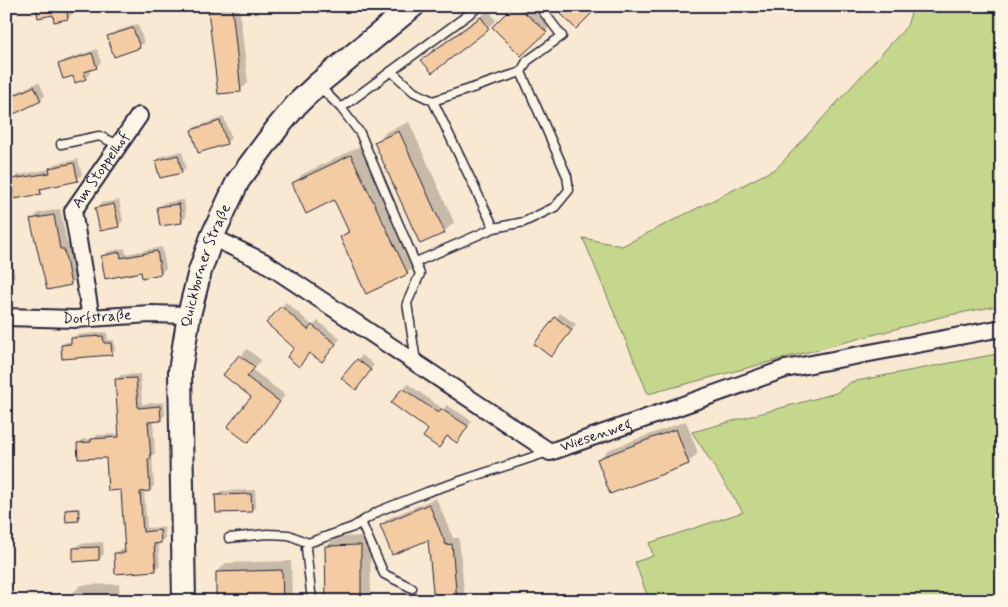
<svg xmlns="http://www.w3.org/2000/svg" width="1008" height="607" font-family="Mynerve,sans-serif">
	<rect width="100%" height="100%" fill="#fae9d2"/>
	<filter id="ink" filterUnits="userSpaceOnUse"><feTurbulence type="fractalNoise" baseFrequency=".02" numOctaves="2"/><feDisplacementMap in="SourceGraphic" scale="10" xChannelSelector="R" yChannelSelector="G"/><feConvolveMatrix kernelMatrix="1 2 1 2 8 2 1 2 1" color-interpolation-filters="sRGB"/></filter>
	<g filter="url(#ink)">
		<path fill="#c4d78c" stroke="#737c64" d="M913 6H1002V305L945 316 648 394 583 238 622 246 777 168 907 26Z
			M1002 353V601H627L647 595 635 562 653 556 649 543 743 512 692 432 836 393 851 382Z"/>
		<path fill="#0003" d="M37 6H71L73 13 68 18 55 21 54 14Z
			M214 6H239L248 83 240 90 210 11Z
			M515 6H532L553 24 521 54Z
			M489 10 496 21 432 71 423 60 430 52Z
			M138 24 144 43 139 47 109 36 114 32Z
			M97 49 101 62 96 67 89 69 90 73 86 78 76 81 74 75 60 64 65 60Z
			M39 82 45 95 41 100 15 112 13 109 6 113V97Z
			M224 117 231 138 226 143 192 130 197 126Z
			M409 122 454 222 444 232 376 142 386 132Z
			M361 146 417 264 407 273 341 237 349 229 335 199 293 183 303 174Z
			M182 151 186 167 181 172 157 161 161 156Z
			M78 159 82 175 77 179 45 187 40 193 13 180 18 175 50 169 55 164Z
			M119 200 123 221 118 226 97 208 101 203Z
			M184 200 186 217 181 222 159 207 163 203Z
			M60 209 67 243H70L77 277 71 284 48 289 31 220 38 213Z
			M6 240 15 276 10 280 6 281Z
			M162 247 166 268 161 273 102 257 107 252 125 248 126 254Z
			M286 302 313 326 318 321 340 339 326 356 296 348 282 307Z
			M560 313 576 324 551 356 536 344Z
			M6 331 12 332 6 361Z
			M107 332 108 340H114L115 350 111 354 62 345 66 342 72 341V339L76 335Z
			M247 349 261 360 253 370 285 395 254 435 252 397 225 375Z
			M362 355 374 365 360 383 358 360Z
			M140 374 142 404 164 402 165 415 160 420H153L155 453 152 456 154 486 149 490 144 491 147 528 164 527 165 538 161 542H158L160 565 155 570 115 554 120 549H126L122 489 107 456 78 444 83 439H94L97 435 120 434 116 380 121 375Z
			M408 384 443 409 447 405 472 421 457 441 448 435 429 429 392 403Z
			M686 421 698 453 688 463 598 460 608 450Z
			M255 490 256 506 251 511 216 496 221 491Z
			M436 498 453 538H459L465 601H435L429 538 381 525 389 518Z
			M68 508H80V518L78 520 66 511Z
			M370 536 371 601H327V546L336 537Z
			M103 542 104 554 99 559 74 549 79 544Z
			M291 561 292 601H218L217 572 226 563Z
			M119 584 120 601H73V593L81 585Z"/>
		<path fill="#f4cca4" stroke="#22223b" d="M36 6H70V11L67 12 68 19 54 22 53 15 38 18Z
			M513 6H517L547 32 521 56 492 27Z
			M553 6H599L576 29Z
			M232 8 241 92 218 94 208 10Z
			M481 17 489 29 432 73 421 60Z
			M133 28 140 48 114 57 107 36Z
			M92 53 97 68 84 72 86 79 75 83 73 76 63 79 58 64Z
			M34 86 41 101 14 114 7 99Z
			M220 121 227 144 198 153 191 130Z
			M399 131 445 233 420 244 374 142Z
			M178 155 182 173 160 178 155 161Z
			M351 155 408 274 366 294 340 237 349 232 334 200 306 214 292 183Z
			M74 163 78 181 40 189 41 194 15 199 12 179 50 173 49 168Z
			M114 204 119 227 100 231 95 208Z
			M179 204 182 223 160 226 157 207Z
			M54 215 60 249H64L71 285 47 290 30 219Z
			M157 251 161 274 142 278 141 272 105 279 101 256 120 252 121 258Z
			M281 306 308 330 312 325 336 344 322 362 309 353 299 367 287 357 294 348 266 323Z
			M555 317 572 330 551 357 534 344Z
			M103 336 104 343H111L112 355 62 359 61 345 71 344V338Z
			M239 355 255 367 247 377 280 402 248 443 227 427 251 397 223 375Z
			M357 359 371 370 356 390 341 378Z
			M136 378 138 408 160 406 161 421 148 422 151 459H148L150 491 140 492 143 532 160 530 161 543 154 544 156 571 115 574 114 553H125L121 490 108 491 106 458 78 459 77 443 91 442V439L119 437 115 379Z
			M402 388 438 413 441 409 468 426 457 443 447 436 439 448 423 437 428 430 391 403Z
			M676 429 689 464 610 494 597 459Z
			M251 494 252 512 216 513 215 495Z
			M429 504 446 545 452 544 457 601H434L428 540 392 555 380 525Z
			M78 509 79 521 66 522 65 510Z
			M361 545V601H326L325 546Z
			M99 547V560L73 562V548Z
			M282 570 283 601H216V572Z"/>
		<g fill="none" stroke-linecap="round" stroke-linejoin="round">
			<g stroke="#22223b" stroke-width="11">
				<path id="lane" d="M391 71 414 92 433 101 521 72
					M319 86 341 108 360 133 420 274 407 303 416 361
					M433 101 494 228
					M341 108 480 6
					M61 144 99 136 119 145
					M416 262 494 228 524 222 555 207 569 190 567 176 521 72 527 61 562 36 539 6
					M361 522 384 574 412 588
					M229 538 267 534 289 535 308 543
					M312 601 306 548 308 543 353 527 379 511 427 492 548 452"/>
			</g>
			<g stroke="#22223b" stroke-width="20">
				<g id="street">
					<path id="s1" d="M212 237 264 262 550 452 785 369 1002 328"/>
					<path id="s2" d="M6 317 75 319 150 314 189 315"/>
					<path id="s3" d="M91 318 73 211 139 116"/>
				</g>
			</g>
			<g stroke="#22223b" stroke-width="26">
				<g id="secondary">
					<path id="s4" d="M184 601 180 371 189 315 200 271 212 237 238 181 278 127 297 104 318 84 413 6"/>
				</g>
			</g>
			<use href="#lane" stroke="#fcf5e5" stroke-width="8"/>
			<use href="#street" stroke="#fcf5e5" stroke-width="16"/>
			<use href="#secondary" stroke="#fcf5e5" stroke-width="22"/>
		</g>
	</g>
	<g text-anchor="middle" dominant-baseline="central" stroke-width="4" stroke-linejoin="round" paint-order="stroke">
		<g font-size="15" fill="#22223b" stroke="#fcf5e5">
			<text stroke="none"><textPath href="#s3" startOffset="158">Am Stoppelhof</textPath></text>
			<text stroke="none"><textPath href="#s4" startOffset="339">Quickborner Straße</textPath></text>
			<text stroke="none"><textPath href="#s2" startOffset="91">Dorfstraße</textPath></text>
			<text stroke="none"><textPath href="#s1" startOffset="450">Wiesenweg</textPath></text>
		</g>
	</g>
	<rect width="1008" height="607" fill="none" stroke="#fcf5e5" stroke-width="25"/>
	<rect x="12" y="12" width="983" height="582" fill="none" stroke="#22223b" stroke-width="2" filter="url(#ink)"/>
</svg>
